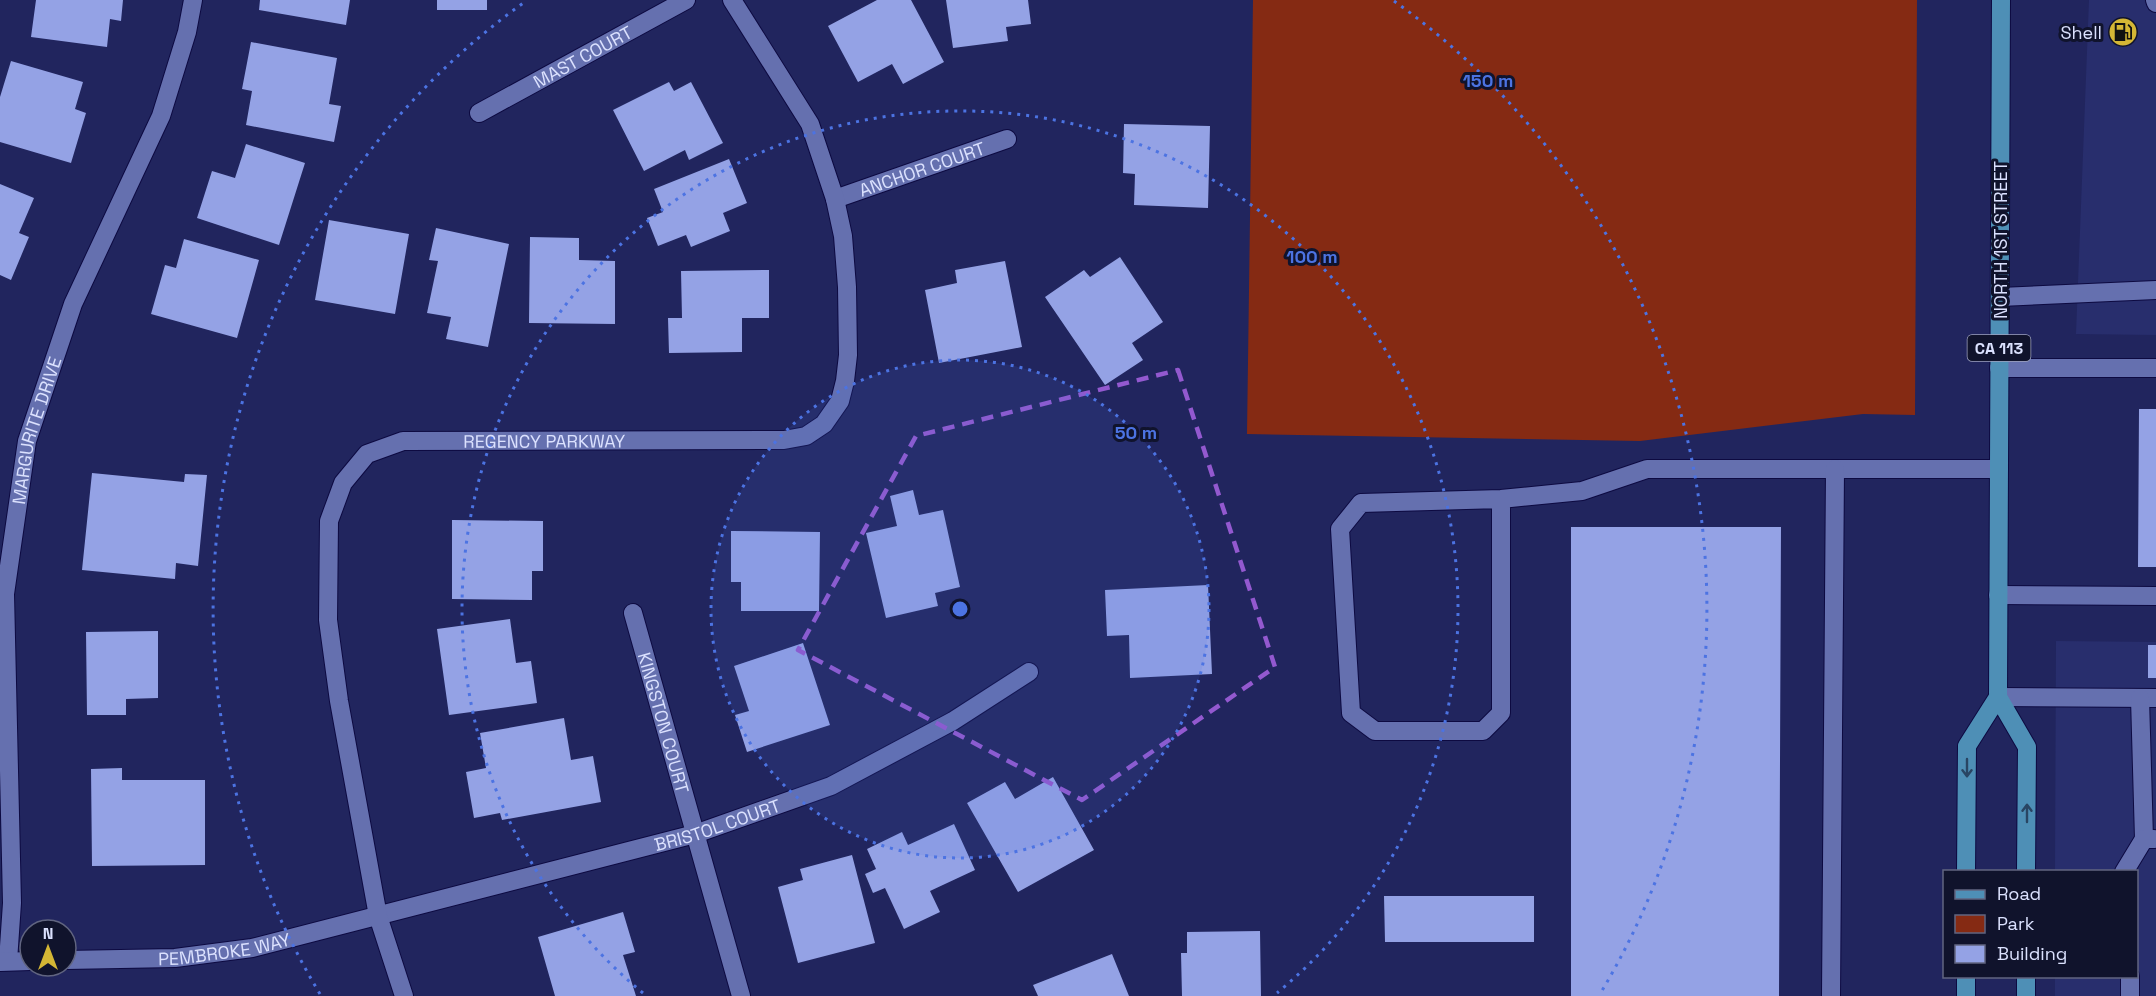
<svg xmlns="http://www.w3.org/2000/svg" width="2156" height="996" font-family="'Space Grotesk',sans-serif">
	<rect width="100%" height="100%" fill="#21255e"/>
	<path fill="#282e6d" d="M2089 0H2156V335L2076 334Z
		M2056 641 2156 642V996H2055V977L2136 976V872L2055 871Z"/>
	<path fill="#852a13" d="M1253 0H1917L1915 415 1863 414 1640 441 1247 434Z"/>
	<path fill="#94a2e5" d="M36 0H123L121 21 110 19 107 47 31 37Z
		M260 0H350L346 25 259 10Z
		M437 0H487V10H437Z
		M877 0H911L944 62 903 84 892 64 858 82 828 26Z
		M946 0H1028L1031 24 1006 27 1008 41 953 48Z
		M251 42 337 58 329 104 341 106 334 142 246 125 252 91 242 89Z
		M11 61 83 82 75 109 86 113 71 163 0 142V97Z
		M669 82 674 91 691 82 723 143 689 160 685 150 644 171 613 110Z
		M1124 124 1210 126 1208 208 1134 205 1135 174 1123 173Z
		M246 144 305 163 279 245 197 218 212 171 235 178Z
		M729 159 747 203 723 213 730 231 691 247 686 235 658 246 647 218 663 212 654 189Z
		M0 184 34 198 19 233 29 237 11 280 0 275Z
		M329 220 409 234 395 314 315 300Z
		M436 228 509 244 488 347 446 339 451 317 427 313 438 261 429 260Z
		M530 237 579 238V260L615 261V324L529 323Z
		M184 239 259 260 237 338 151 314 165 265 176 268Z
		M1120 257 1163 322 1132 343 1143 360 1105 385 1045 297 1084 270 1090 277Z
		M1005 261 1022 347 939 363 925 290 957 283 955 270Z
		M769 270V318H742V352L669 353 668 318H682L681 271Z
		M2139 409H2156V567H2138Z
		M92 473 184 482 185 474 207 475 198 566 176 563 175 579 82 570Z
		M913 490 919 515 943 510 960 587 935 593 938 606 886 618 866 533 897 526 890 496Z
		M452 520 543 521V571H532V600L452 599Z
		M1571 527H1781L1779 996H1571Z
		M731 531 820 532 819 611H741V582H731Z
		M1208 585 1212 674 1130 678 1129 635 1107 636 1105 590Z
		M510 619 516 663 531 661 537 703 449 715 437 629Z
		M158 631V698L126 699V715H87L86 632Z
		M803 643 830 725 747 752 735 715 749 711 734 666Z
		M2148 645H2156V678H2148Z
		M564 718 571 760 593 756 601 802 502 820 500 813 474 818 466 772 486 768 480 733Z
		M122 768V780H205V865L92 866 91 769Z
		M1053 777 1094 850 1018 892 967 803 1005 782 1015 799Z
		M954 824 975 870 930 891 940 912 904 929 885 888 873 893 865 874 876 869 867 849 902 832 908 845Z
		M852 855 875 943 798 963 778 887 803 880 800 869Z
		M1384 896H1534V942H1385Z
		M623 912 635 952 623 955 636 996H555L538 937Z
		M1260 931 1261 996H1182L1181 953H1187V932Z
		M1112 954 1129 996H1038L1033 985Z"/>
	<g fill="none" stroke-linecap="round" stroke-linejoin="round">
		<g stroke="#0d0a41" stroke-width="20">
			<g id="minor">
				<path d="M2155 0 2156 3"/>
				<path id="s1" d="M479 113 686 0"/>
				<path id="s2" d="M835 199 1007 139"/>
				<path d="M2000 297 2156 290"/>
				<path d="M1999 368H2156"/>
				<path d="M1501 499V713L1483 731H1375L1351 713 1340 529 1361 503 1501 499 1582 491 1647 469H1999"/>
				<path d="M1998 595 2156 596"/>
				<path id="s3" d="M633 613 741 996"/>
				<path d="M1998 697 2156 698"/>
				<path d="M2140 698 2144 839"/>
				<path d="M2124 872 2144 839H2154"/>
				<path id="s4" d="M66 960 175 958 252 948 695 834 831 786 953 721 1029 672"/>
				<path id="s5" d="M8 961 12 903 5 594 27 441 73 304 161 116 187 32 193 0"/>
				<path d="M0 962 30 961"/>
				<path d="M2130 976V996"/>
				<path id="s6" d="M404 996 378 916 339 701 328 620 329 521 343 483 367 454 403 441 784 440 806 436 824 424 840 401 845 381 848 355 847 287 843 236 835 199 810 124 732 0"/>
				<path d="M1831 996 1835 469"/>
			</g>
		</g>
		<g stroke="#0d0a41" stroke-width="20">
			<path id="major" d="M2001 0 1998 697 2027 747 2026 872
				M1966 872 1967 746 1998 697
				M1966 996V976
				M2026 996V976"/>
		</g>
		<use href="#minor" stroke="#6570af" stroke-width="18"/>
		<use href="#major" stroke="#4e8fb6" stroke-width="18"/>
	</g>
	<defs><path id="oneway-shaft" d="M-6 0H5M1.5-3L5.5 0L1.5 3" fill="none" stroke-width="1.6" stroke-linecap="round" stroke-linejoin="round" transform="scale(1.5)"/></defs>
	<g stroke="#294563">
		<use href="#oneway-shaft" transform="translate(1967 768) rotate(90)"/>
		<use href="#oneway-shaft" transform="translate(2027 813) rotate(-90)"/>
	</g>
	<path fill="none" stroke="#9359cf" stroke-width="4.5" stroke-dasharray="12 8" stroke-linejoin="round" d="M1178 370 1275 667 1082 800 798 650 916 436Z"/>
	<circle cx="960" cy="609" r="249" fill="#4c73e2" fill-opacity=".12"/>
	<g fill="none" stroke="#4c73e2" stroke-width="3" stroke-dasharray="3 6">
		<circle cx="960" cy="609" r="249"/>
		<path d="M643 993A498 498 0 1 1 1277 993"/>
		<path d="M320 994A747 747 0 0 1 526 1M1394 1A747 747 0 0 1 1600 994"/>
	</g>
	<defs>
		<g id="fuel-disc" transform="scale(1.5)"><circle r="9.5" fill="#d4b635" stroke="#10132c"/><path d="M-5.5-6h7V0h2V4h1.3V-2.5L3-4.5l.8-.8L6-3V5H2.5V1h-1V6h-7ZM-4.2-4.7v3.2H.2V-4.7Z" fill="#111"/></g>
	</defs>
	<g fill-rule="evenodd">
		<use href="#fuel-disc" x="2123" y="32"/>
	</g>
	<g text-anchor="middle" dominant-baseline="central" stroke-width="6" stroke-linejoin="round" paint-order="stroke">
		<rect fill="#10132c" stroke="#9ea3bf" stroke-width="1.5" x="1967.5" y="335" width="63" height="26" rx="4.5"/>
		<g font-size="16" font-weight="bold" fill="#dbe1fe">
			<text x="1999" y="348">CA 113</text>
		</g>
		<g font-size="18" fill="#dbe1fe" stroke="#10132c" text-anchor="end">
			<text x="2102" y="32">Shell</text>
		</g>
		<g font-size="18" fill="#dbe1fe" stroke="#10132c">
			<text stroke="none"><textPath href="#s1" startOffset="118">MAST COURT</textPath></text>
			<text stroke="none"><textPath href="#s2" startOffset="92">ANCHOR COURT</textPath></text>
			<text transform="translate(2000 240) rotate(-90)">NORTH 1ST STREET</text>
			<text stroke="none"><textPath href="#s5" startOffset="534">MARGURITE DRIVE</textPath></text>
			<text stroke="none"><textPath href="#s6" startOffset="741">REGENCY PARKWAY</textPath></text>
			<text stroke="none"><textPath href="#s3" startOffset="114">KINGSTON COURT</textPath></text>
			<text stroke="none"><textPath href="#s4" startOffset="668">BRISTOL COURT</textPath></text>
			<text stroke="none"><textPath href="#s4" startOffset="159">PEMBROKE WAY</textPath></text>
		</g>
	</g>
	<circle cx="960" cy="609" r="9" fill="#4c73e2" stroke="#10132c" stroke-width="3"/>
	<g font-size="18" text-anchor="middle" font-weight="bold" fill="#4c73e2" stroke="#10132c" stroke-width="6" stroke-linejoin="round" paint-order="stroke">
		<text x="1488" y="87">150 m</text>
		<text x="1312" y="263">100 m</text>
		<text x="1136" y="439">50 m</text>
	</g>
	<rect x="1943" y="870" width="195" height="108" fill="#10132c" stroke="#616580" stroke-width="1.5"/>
	<rect x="1955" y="890" width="30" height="9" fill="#4e8fb6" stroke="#616580" stroke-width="1.5"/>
	<text x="1997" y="900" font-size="18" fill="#dbe1fe">Road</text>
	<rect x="1955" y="915" width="30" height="18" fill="#852a13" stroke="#616580" stroke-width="1.5"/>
	<text x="1997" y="930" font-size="18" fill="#dbe1fe">Park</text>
	<rect x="1955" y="945" width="30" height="18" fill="#94a2e5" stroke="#616580" stroke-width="1.5"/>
	<text x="1997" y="960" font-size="18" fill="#dbe1fe">Building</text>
	<g transform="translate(48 948)"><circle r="28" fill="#10132c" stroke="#616580" stroke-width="1.5"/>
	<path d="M0-4.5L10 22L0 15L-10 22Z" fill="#d4b635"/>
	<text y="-9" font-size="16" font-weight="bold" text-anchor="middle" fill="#dbe1fe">N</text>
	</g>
</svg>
